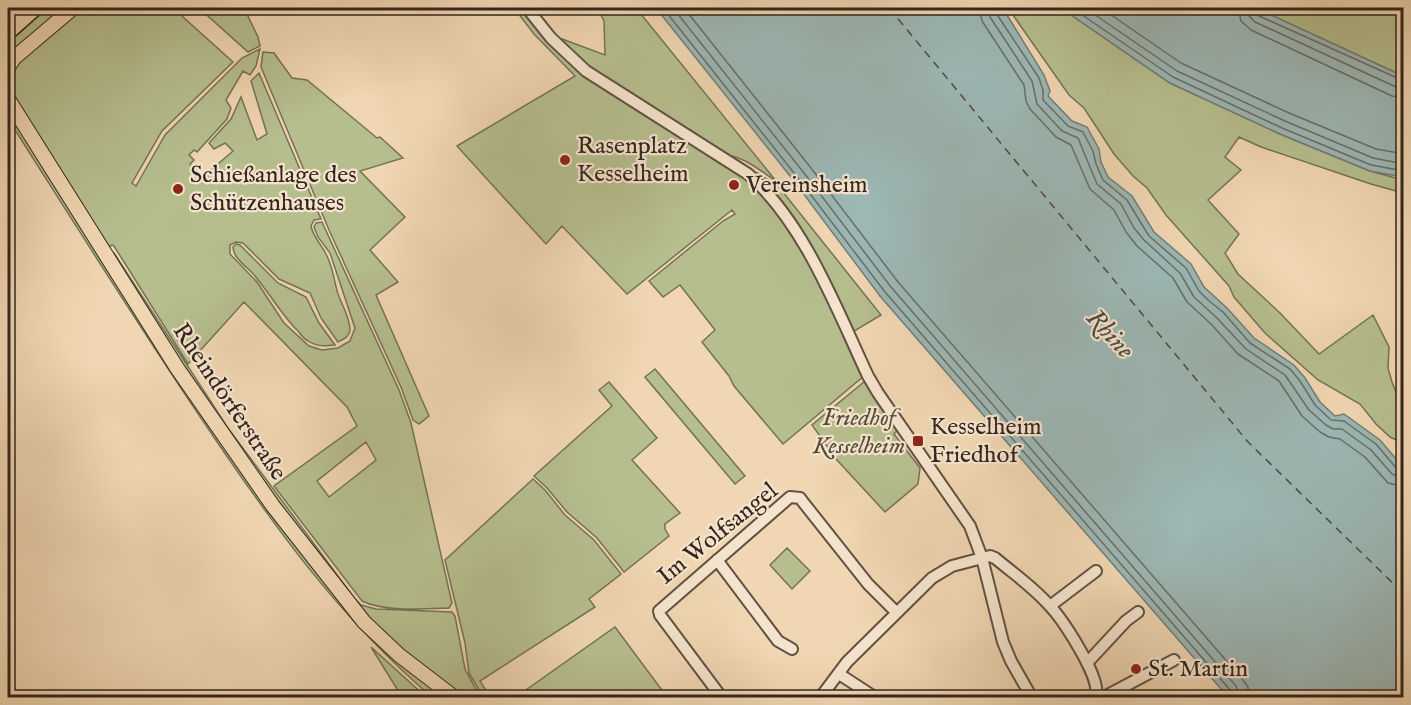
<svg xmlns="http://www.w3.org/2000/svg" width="1411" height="705" font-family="'IM FELL English',serif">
	<rect width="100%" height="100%" fill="#f0d6b2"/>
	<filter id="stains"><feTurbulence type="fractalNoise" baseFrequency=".00333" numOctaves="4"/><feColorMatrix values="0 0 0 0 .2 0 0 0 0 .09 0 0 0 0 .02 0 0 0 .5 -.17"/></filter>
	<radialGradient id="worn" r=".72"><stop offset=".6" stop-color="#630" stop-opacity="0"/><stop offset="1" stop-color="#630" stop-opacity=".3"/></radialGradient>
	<path fill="#b6be8e" stroke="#747256" stroke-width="1.5" fill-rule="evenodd" d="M43 8H68L8 60V40Z
		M78 8H173L233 62 162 131 132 183 136 186 165 135 242 58 260 49 256 66 250 75 243 71 226 100 231 108 227 119 197 152 194 150 189 155 194 160 190 164 203 177 233 151 225 143 214 149 209 143 231 119 241 97 257 140 267 134 251 81 259 73 321 219 314 220 311 226C313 237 321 244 326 254 333 267 334 281 338 294 342 305 350 318 350 330 349 337 344 339 338 342L321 318 310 293 279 279 243 243 236 242 230 245V254L257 282 284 323 309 346 322 350 338 348 350 341 355 328 330 253 318 237 314 227 316 223 322 222 399 390 411 423 452 603 449 608C424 609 384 612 362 601L274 486 357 426 347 407 244 302 188 364 114 246 112 245 106 248 10 94 8 79 10 71ZM366 442 376 460 329 497 317 481Z
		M199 8H244L258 37 260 46 248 52Z
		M514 8H523L545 35 759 188 787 225 821 284 865 375 783 444 734 386 729 376 702 342 715 330 680 285 663 297 649 281 723 221 735 214 732 210 627 294 562 226 546 244 457 146 575 76 534 34Z
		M597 8H636L776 181C759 170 744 156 724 155L595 74 560 42 562 39 605 55 604 21Z
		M1008 8H1061L1170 83 1280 134 1370 171 1403 180V193L1371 184 1261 147 1239 137 1225 157 1241 170 1208 200 1239 234 1225 253 1238 274 1280 313 1319 354 1373 315 1389 347 1388 368 1392 382 1403 410V443L1390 437 1376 424 1360 404 1318 380 1265 333 1234 297 1229 286 1166 215 1147 188 1133 176 1114 154 1084 108 1069 95Z
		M1256 8H1403V76Z
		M263 52 274 53 292 78 307 80 377 138 380 137 403 158 360 171 405 217 370 250 398 282 376 295 429 416 419 424 413 420 401 387 329 230 261 67Z
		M8 106 336 594 449 697H432C341 620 273 525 207 427 139 327 75 224 10 122L8 119Z
		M757 173 779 187 881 315 851 333 835 296 758 179Z
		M236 244 240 245 278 283 306 297 319 323 335 345C326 346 317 347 308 341 302 338 300 332 295 328 280 312 269 293 255 276 248 267 233 259 233 247Z
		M110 251 114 253 228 428 355 599 361 605 376 609 452 612 455 616 465 669 480 697H462L376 628 310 549 173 355Z
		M655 369 745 476 735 484 645 377Z
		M865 381 898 430 894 434 920 468 918 484 885 512 836 459 812 425Z
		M609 382 657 438 632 460 680 513 665 524V529L669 536 624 572 597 538 567 512 547 488 534 476 612 406 599 390Z
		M533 479 545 490 565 515 594 540 621 574 589 599 595 607 480 681 490 697H483L469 673 465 643 445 560Z
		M787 548 810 571 792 589 770 565Z
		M615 627 667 697H516Z
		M371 647 426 697H402Z"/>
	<path fill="#9cb7b4" stroke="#727d78" stroke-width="1.5" d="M656 8H999L1007 15 1044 75 1050 91 1048 96 1072 121 1087 127 1099 149 1101 162 1108 177 1132 196 1154 232 1191 264 1204 287 1227 308 1254 338 1294 365 1305 378 1320 402 1335 416 1344 414 1380 440 1403 467V697H1228L880 296 794 181Z
		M1061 8H1256L1403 76V177L1370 171 1280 134 1170 83Z"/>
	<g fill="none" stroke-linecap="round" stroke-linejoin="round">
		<path stroke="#686e69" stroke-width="1.5" d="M663 8 798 178 885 292 1231 691 1232 698
			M673 8 804 173 891 287 1236 686 1240 698
			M684 8 811 168 898 282 1243 680 1248 687 1249 698
			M979 8 982 21 1024 85 1026 101 1030 109 1056 137 1071 145 1090 189 1114 210 1126 232 1137 246 1173 278 1187 302 1211 324 1238 354 1279 381 1302 416 1320 432 1329 437 1340 439 1365 457 1388 483 1404 487
			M988 8 990 17 1032 81 1037 104 1062 131 1078 138 1097 184 1121 204 1134 228 1144 240 1180 273 1194 297 1217 318 1246 349 1285 375 1309 410 1326 425 1333 429H1342L1371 450 1392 474 1404 478
			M996 8V13L1039 78 1043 90V100L1068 126 1083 132 1093 151 1096 164 1103 180 1127 200 1149 236 1186 268 1199 291 1209 301 1223 312 1250 343 1290 369 1300 381 1315 405 1331 420 1344 421 1376 444 1397 469 1404 470
			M1072 8 1173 77 1282 128 1371 165 1404 171
			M1085 8 1177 71 1285 121 1373 158 1404 164
			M1101 8 1181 63 1289 113 1376 149 1404 154
			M1238 8 1241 21 1251 30 1392 96 1404 98
			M1248 8 1249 16 1255 22 1396 87 1404 89
			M1255 8 1256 12 1259 16 1404 81"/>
		<path stroke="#4d4a44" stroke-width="1.5" stroke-dasharray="8 6" stroke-linecap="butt" d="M889 8 1248 442 1404 594"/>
		<g stroke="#625143" stroke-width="14">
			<path id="minor" d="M527 8 551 38 586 71 748 174C804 222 837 310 868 376L878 393 970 526 982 558 1003 642 1011 661 1032 698
				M717 560 778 641 792 649
				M1050 606 1096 571
				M1087 663 1126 621 1138 612
				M839 674 876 698
				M1104 697 1174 660
				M722 698 660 615 659 611 790 497 800 498 803 502 868 584 896 612
				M820 698 847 662 932 578 952 566 990 556 995 558C1013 573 1033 587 1048 604 1062 618 1100 676 1096 694"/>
		</g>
		<g stroke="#33251e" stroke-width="16">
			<path id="major" d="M8 67 14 58 73 8
				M8 99 177 368 273 506 364 622 399 655 455 698"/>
		</g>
		<g stroke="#33251e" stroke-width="18">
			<path id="highway" d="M8 11 12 8
				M8 32 35 8"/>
		</g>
		<use href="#minor" stroke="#f5e4cd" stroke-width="10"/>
		<use href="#major" stroke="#f0d6b2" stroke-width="14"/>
		<use href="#highway" stroke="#f0d6b2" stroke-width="15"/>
	</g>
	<g fill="#8f2418" stroke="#f5e4cd" stroke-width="2">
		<circle cx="565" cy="160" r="6"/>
		<circle cx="734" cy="185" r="6"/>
		<circle cx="178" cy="189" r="6"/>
		<rect x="912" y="435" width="12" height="12" rx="3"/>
		<circle cx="1136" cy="669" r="6"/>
	</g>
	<g text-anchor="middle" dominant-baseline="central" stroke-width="4.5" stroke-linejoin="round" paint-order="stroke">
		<g font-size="24" fill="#33251e" stroke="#f5e4cd" text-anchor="start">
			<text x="577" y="146">Rasenplatz<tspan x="577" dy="28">Kesselheim</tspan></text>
			<text x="190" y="175">Schießanlage des<tspan x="190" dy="28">Schützenhauses</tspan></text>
			<text x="746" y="185">Vereinsheim</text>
			<text x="930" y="427">Kesselheim<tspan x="930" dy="28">Friedhof</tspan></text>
			<text x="1148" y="669">St. Martin</text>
		</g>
		<g font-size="24" fill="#33251e" stroke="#f5e4cd">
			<text transform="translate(229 402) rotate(56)">Rheindörferstraße</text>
			<text transform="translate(718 534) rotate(-39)">Im Wolfsangel</text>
		</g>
		<g font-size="24" font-style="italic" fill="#544b3a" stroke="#f5e4cd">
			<text x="859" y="418">Friedhof<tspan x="859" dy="28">Kesselheim</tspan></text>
		</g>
		<g font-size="26" font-style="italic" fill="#4d4a44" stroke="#f5e4cd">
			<text transform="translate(1110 334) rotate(47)">Rhine</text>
		</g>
	</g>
	<rect width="1411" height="705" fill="none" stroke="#f0d6b2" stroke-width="30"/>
	<rect x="9" y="9" width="1393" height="687" fill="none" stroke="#33251e" stroke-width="3"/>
	<rect x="15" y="15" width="1381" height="675" fill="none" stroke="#33251e" stroke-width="1.5"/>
	<rect width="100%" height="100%" filter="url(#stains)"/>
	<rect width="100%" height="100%" fill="url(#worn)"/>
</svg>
